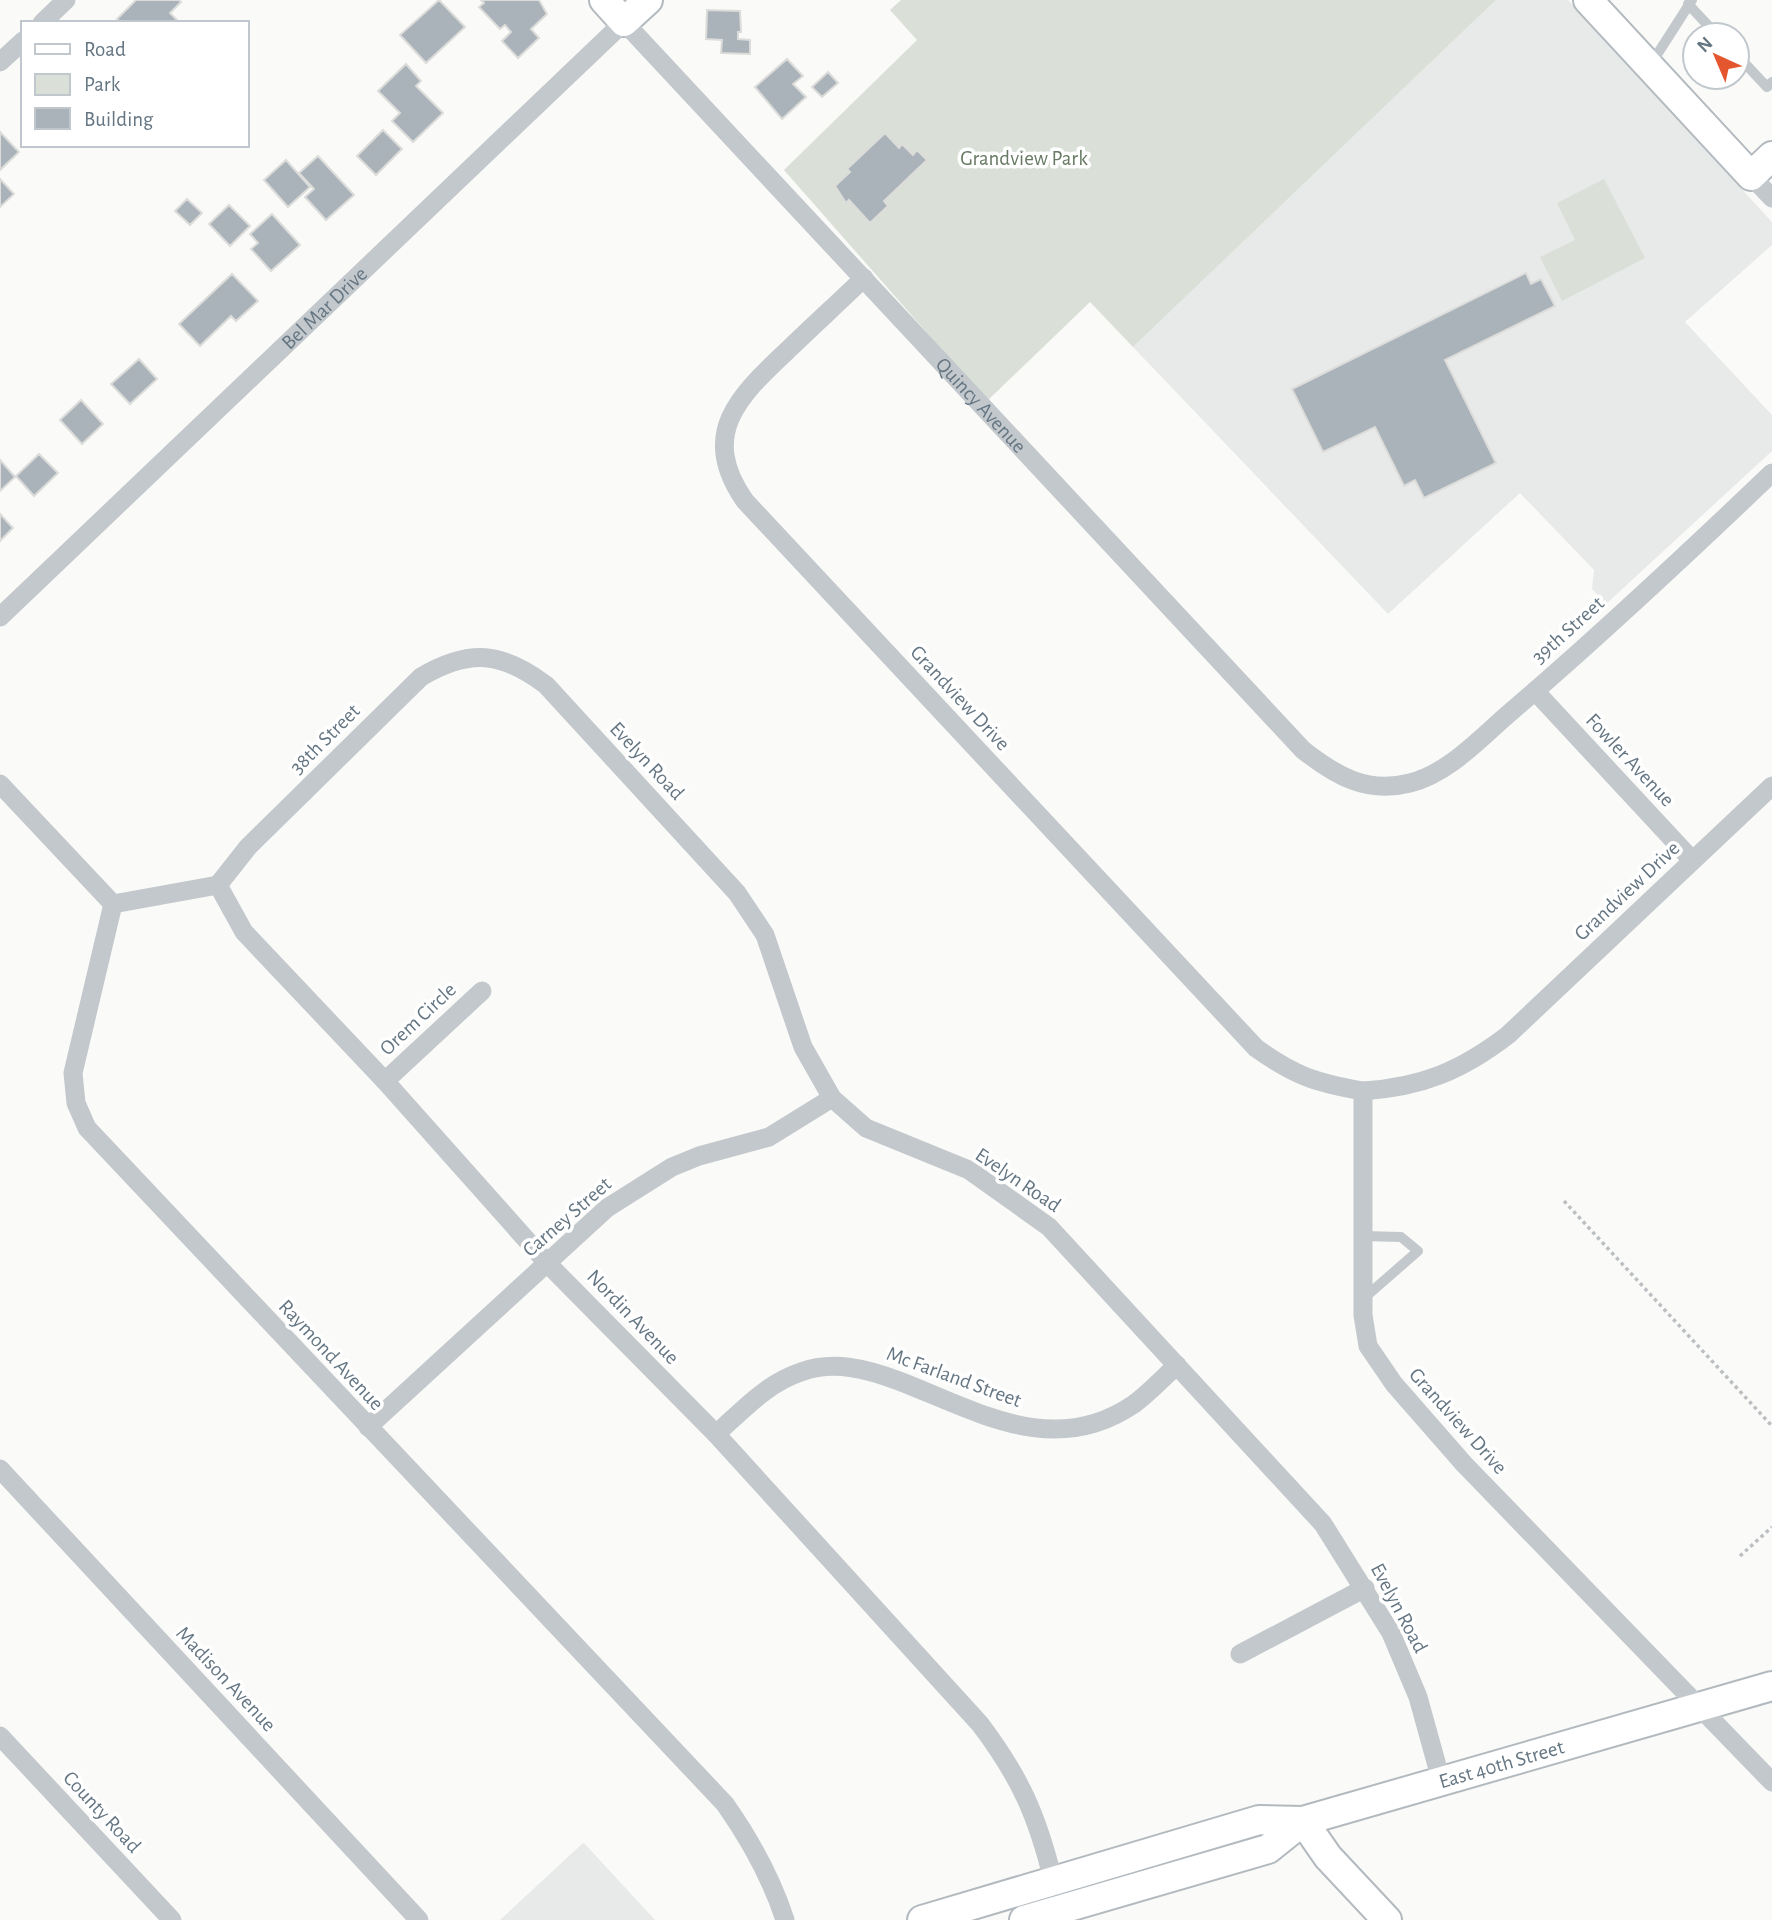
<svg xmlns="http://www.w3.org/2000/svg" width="1772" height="1920" font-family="'Alegreya Sans',sans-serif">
	<rect width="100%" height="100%" fill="#fafaf8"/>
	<path fill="#e8e9e9" d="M1496 0H1568L1772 222V245L1685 322 1772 415V451L1606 604 1592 589 1594 570 1520 493 1388 614 1133 347Z
		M584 1843 655 1920H500L583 1843Z"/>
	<path fill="#dadfd7" d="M901 0H1496L1133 347 1090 302 987 401 784 170 917 40 890 10Z
		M1604 179 1645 258 1562 301 1540 257 1575 240 1557 203Z"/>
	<path fill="#aab3b9" stroke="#dcdcda" stroke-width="2" d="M136 0H179L181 2 170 13 177 20 174 23H121L117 19Z
		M439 0 465 27 426 63 400 35Z
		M481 0H539L547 14 531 29 539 38 518 58 502 41 511 32 505 25 500 29 479 7 484 3Z
		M707 10 740 11 741 32H738V39L750 40V54L721 53 722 40 706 39Z
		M787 59 803 76 793 84 806 97 782 119 755 87Z
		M406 64 421 81 416 86 443 113 413 142 392 121 400 113 378 91Z
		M828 72 838 83 822 97 812 87Z
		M383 130 402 149 376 175 357 156Z
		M0 132 19 152 0 170Z
		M885 133 899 148 902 144 913 155 917 150 927 160 884 201 888 206 870 223 849 200 846 203 835 186 850 172 847 169Z
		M318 156 354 195 326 220 305 197 314 189 299 173Z
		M286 160 310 187 288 207 264 180Z
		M0 179 14 194 0 207Z
		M187 199 202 213 190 225 175 211Z
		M229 205 250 226 230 246 209 224Z
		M272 214 300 245 271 271 251 249 258 243 250 234Z
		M1526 273 1531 284 1541 279 1555 306 1445 360 1496 463 1424 498 1415 480 1404 486 1375 427 1323 452 1292 389Z
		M232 274 258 301 236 321 231 316 200 346 179 324Z
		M139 359 157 379 130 404 111 384Z
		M81 400 103 424 82 444 60 420Z
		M39 454 58 473 34 496 16 476Z
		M0 460 15 477 0 491Z
		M0 514 13 528 0 541Z"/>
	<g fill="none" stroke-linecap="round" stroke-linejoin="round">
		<g stroke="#b3babf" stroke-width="32">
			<g id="secondary">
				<path d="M604 0 624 22 648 0"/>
				<path d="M1588 0 1751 176 1772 156"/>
				<path d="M1303 1821 1328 1857 1387 1920"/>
				<path id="s2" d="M922 1920 1259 1820 1303 1821 1772 1686"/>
				<path d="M1024 1920 1268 1849 1303 1821"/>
			</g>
		</g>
		<path stroke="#bbbfc2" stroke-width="3.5" stroke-dasharray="3.5 3.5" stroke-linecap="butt" d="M1564 1201 1772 1426
			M1740 1556 1772 1527"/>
		<path stroke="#c3c8cc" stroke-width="10" d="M1688 4 1717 35
			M1737 55 1767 87 1772 82
			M1651 64 1692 0
			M1363 1236 1401 1237 1418 1251 1363 1299"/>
		<g stroke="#c3c8cc" stroke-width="19">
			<path d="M42 23 66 0"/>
			<path d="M0 62 23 41"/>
			<path d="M1751 176 1772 198"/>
			<path d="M864 278C840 301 815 324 790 348 741 394 697 433 745 501L1256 1048C1295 1076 1316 1083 1363 1091V1315L1368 1346 1394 1384 1464 1464 1772 1782"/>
			<path id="s1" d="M0 617 624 22 1303 750C1336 776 1367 794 1410 783 1450 773 1482 736 1513 710 1602 634 1687 554 1772 473"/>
			<path d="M1535 691 1692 860"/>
			<path d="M0 784 113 904"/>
			<path d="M218 885 248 847 421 677C470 648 502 652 546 685L737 893 765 935 803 1047 832 1098 866 1128 969 1170 1049 1227 1323 1524 1391 1633 1418 1697 1441 1780"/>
			<path d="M113 904 218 885 244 932 385 1081 548 1264 716 1434 980 1724C1020 1777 1037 1815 1053 1880"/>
			<path d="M113 904 73 1073 76 1103 87 1128 725 1804C751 1841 771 1877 785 1920"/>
			<path d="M385 1081 482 991"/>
			<path d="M1363 1091C1422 1087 1461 1071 1508 1035L1772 786"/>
			<path d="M368 1427 607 1208 672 1167 699 1156 769 1137 832 1098"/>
			<path d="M716 1434C742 1411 767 1383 801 1372 834 1360 867 1369 899 1381 977 1411 1054 1459 1134 1404 1149 1393 1163 1378 1177 1365"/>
			<path d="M0 1469 419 1920"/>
			<path d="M1240 1654 1365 1588"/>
			<path d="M0 1736 172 1920"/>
		</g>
		<use href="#secondary" stroke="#fff" stroke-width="28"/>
	</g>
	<g text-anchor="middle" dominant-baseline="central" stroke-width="7" stroke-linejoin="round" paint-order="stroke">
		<g font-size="21" fill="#687a64" stroke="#fff">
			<text x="1024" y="158">Grandview Park</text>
		</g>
		<g font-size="21" fill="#657683" stroke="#fff">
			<text stroke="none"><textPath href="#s1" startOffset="448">Bel Mar Drive</textPath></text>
			<text stroke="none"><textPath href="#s1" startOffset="1386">Quincy Avenue</textPath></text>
			<text transform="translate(1568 630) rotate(-42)">39th Street</text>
			<text transform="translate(960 698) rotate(47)">Grandview Drive</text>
			<text transform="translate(325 739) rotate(-45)">38th Street</text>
			<text transform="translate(1630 760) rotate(47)">Fowler Avenue</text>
			<text transform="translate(647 761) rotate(47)">Evelyn Road</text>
			<text transform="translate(1627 891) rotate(-43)">Grandview Drive</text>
			<text transform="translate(418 1019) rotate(-43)">Orem Circle</text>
			<text transform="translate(1018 1180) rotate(34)">Evelyn Road</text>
			<text transform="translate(567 1217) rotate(-41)">Carney Street</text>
			<text transform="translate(633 1317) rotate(46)">Nordin Avenue</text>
			<text transform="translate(331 1355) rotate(47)">Raymond Avenue</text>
			<text transform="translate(954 1377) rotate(20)">Mc Farland Street</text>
			<text transform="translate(1458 1421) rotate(48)">Grandview Drive</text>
			<text transform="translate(1399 1608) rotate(62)">Evelyn Road</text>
			<text transform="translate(226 1679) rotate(47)">Madison Avenue</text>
			<text stroke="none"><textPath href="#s2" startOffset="602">East 40th Street</textPath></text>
			<text transform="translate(102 1812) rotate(47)">County Road</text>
		</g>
	</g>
	<rect x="21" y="21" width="228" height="126" fill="#ffffff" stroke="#c1c8cd" stroke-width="2"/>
	<rect x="35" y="44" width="35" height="10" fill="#ffffff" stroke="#c1c8cd" stroke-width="2"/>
	<text x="84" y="56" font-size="21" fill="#657683">Road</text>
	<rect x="35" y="74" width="35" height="21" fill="#dadfd7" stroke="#c1c8cd" stroke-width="2"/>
	<text x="84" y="91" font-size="21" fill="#657683">Park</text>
	<rect x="35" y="108" width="35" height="21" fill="#aab3b9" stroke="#c1c8cd" stroke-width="2"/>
	<text x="84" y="126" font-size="21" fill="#657683">Building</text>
	<g transform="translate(1716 56) rotate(316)"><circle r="33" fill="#ffffff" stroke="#c1c8cd" stroke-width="2"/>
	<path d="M0-5L12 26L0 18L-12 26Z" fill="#e4572e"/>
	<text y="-10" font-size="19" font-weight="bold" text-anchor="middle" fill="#657683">N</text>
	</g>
</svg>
